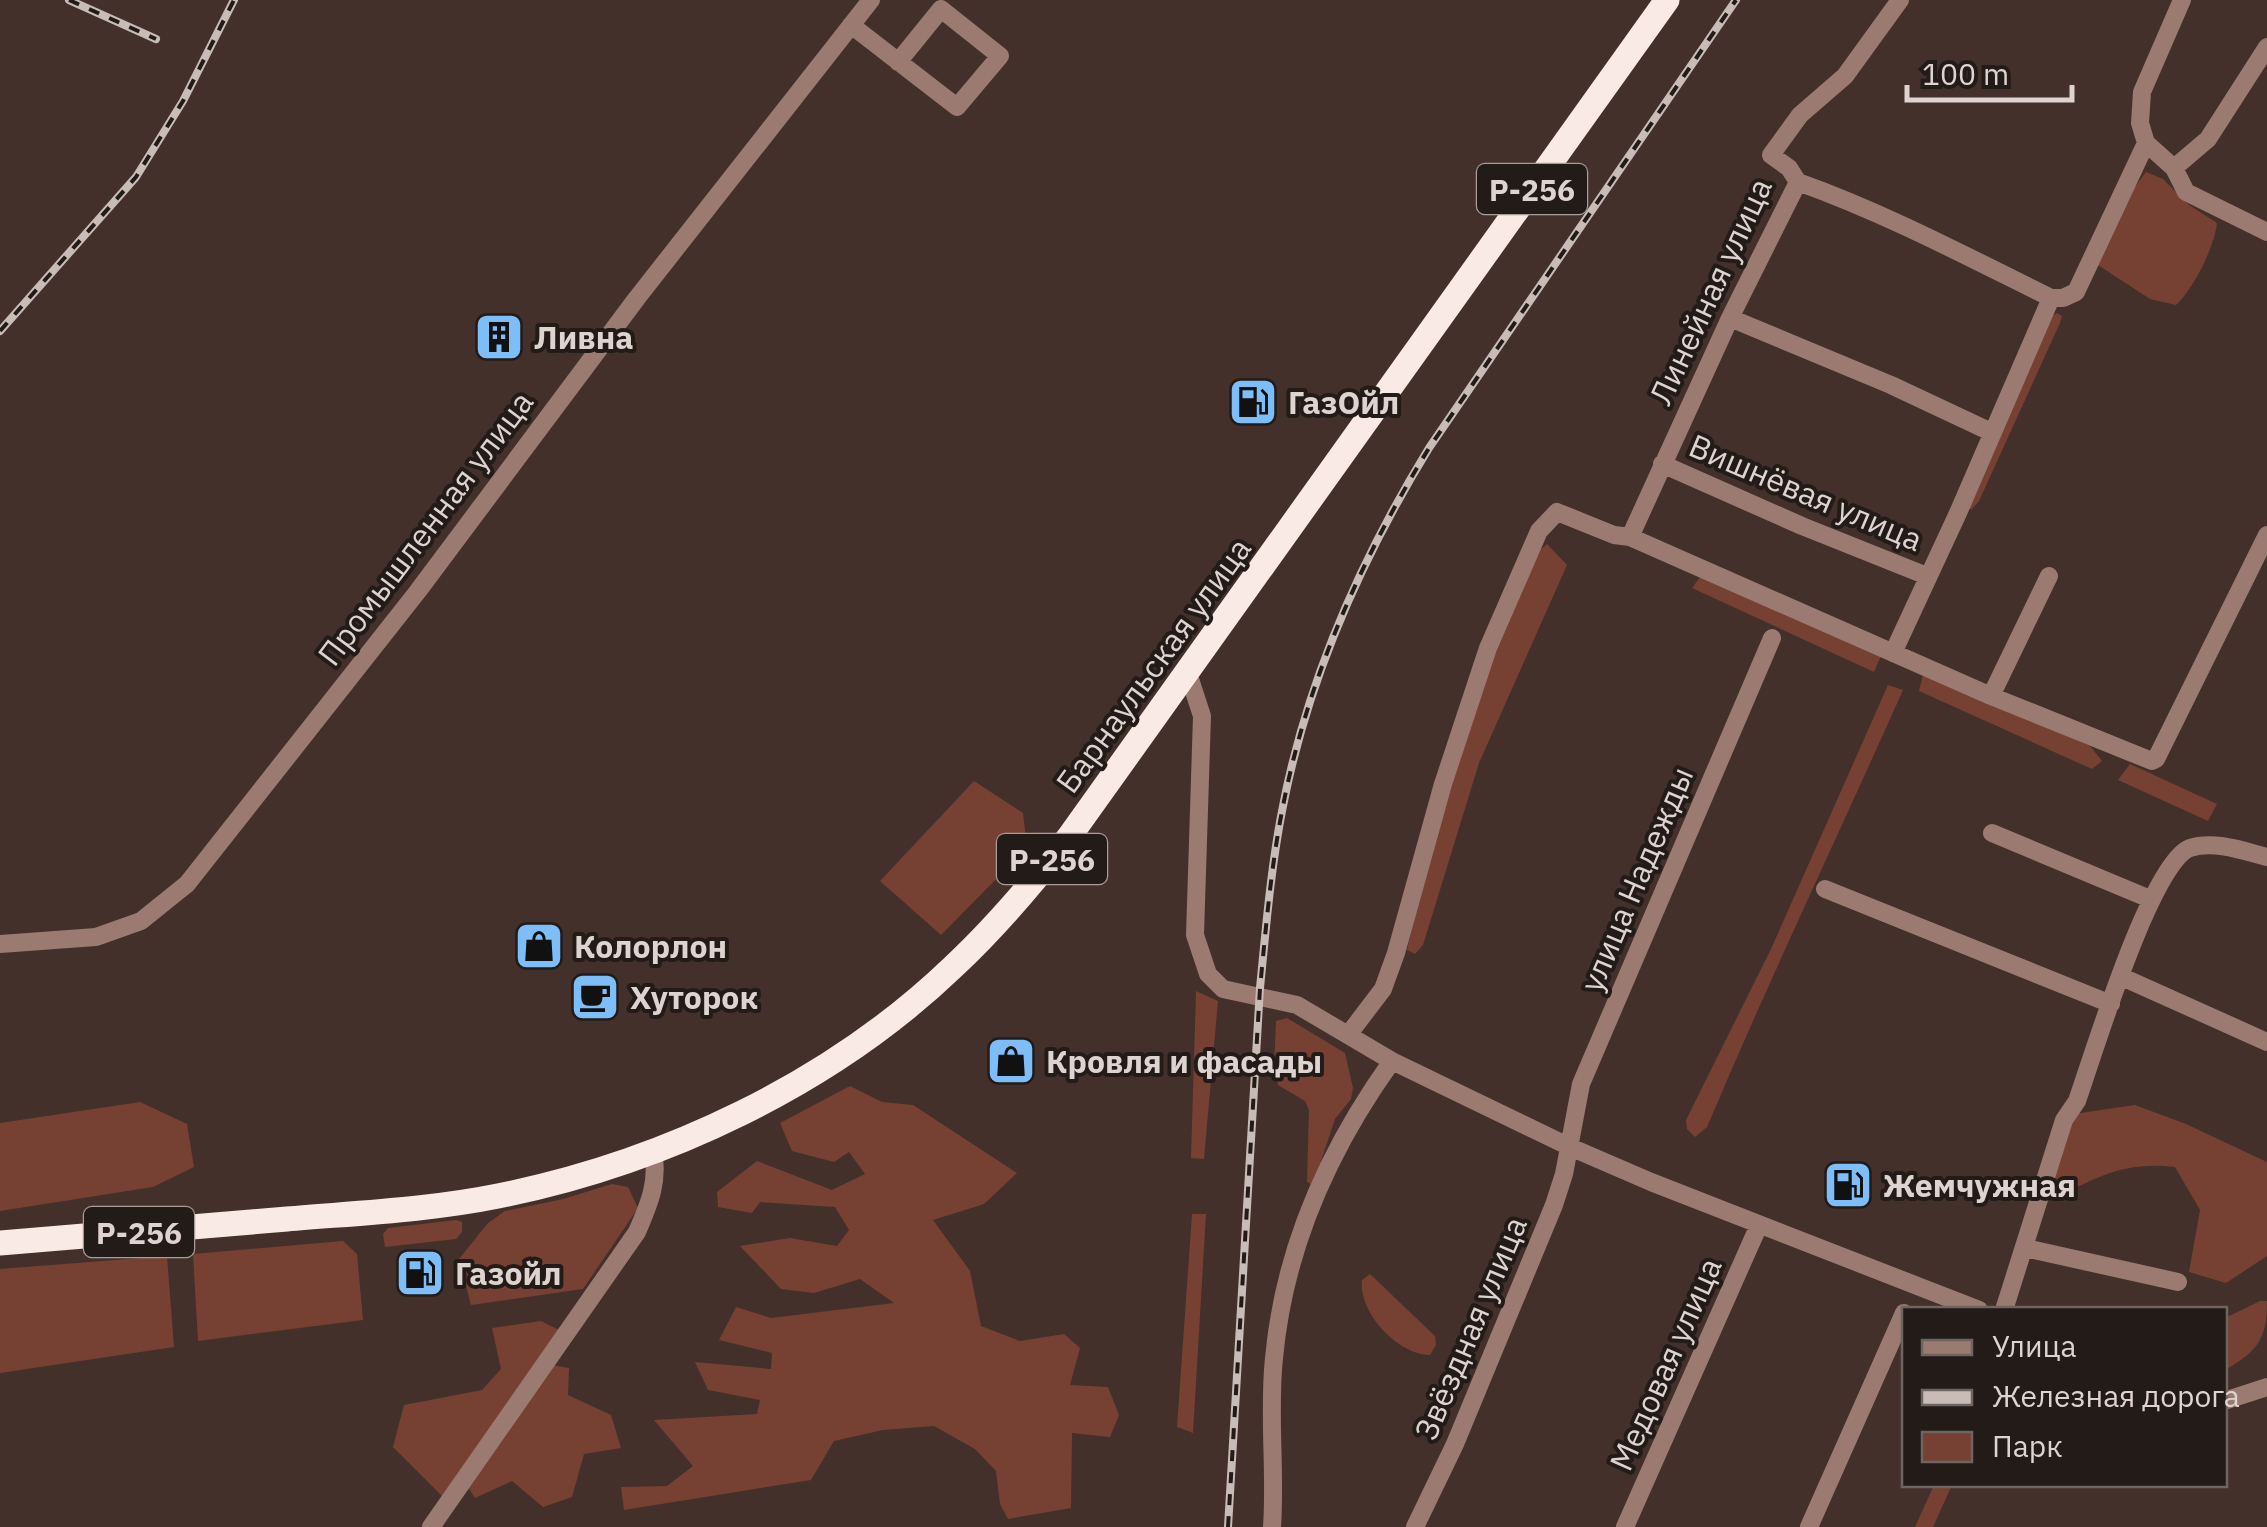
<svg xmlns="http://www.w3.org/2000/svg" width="2267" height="1527" font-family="'IBM Plex Sans',sans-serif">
	<rect width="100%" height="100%" fill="#43302b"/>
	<path fill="#764132" d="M2146 172 2163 179 2189 205 2217 223C2214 248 2194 288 2176 305L2150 299 2098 265 2128 196Z
		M2057 313 2062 316 2060 323 1979 501 1971 510 1969 508 2051 317Z
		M1547 544 1567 565 1479 763 1423 945 1415 954 1407 950 1447 776 1534 555Z
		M1701 576 1881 656 1874 672 1692 588Z
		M1924 671 2090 746 2102 761 2092 769 1919 691Z
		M1888 685 1903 690C1838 836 1769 980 1707 1127L1695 1137 1687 1129 1686 1120 1771 949Z
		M2130 764 2217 804 2208 821 2118 780Z
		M974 781 1023 813 1027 848 941 935 880 881Z
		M1196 991 1218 1001 1204 1159 1191 1158Z
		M1287 1018 1345 1053 1353 1088 1351 1099 1335 1119 1313 1185 1307 1182 1309 1110 1305 1101 1278 1085 1274 1067 1276 1021Z
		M850 1086 882 1102 913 1105 1017 1173 984 1204 933 1220 970 1271 981 1326 1020 1341 1064 1334 1080 1348 1070 1385 1108 1387 1119 1415 1110 1437 1072 1433 1071 1508 1008 1519 1000 1504 996 1471 975 1449 934 1426 883 1430 834 1441 811 1480 624 1510 621 1487 667 1486 693 1466 654 1420 757 1414 760 1400 708 1390 695 1362 771 1369 772 1353 719 1340 736 1307 771 1318 894 1303 860 1279 814 1293 781 1289 740 1246 790 1238 837 1246 849 1230 835 1207 760 1202 752 1213 718 1207 717 1192 757 1161 832 1190 865 1174 849 1152 834 1162 792 1151 780 1123Z
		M140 1102 187 1124 194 1167 153 1187 0 1211V1123Z
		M2135 1105 2186 1124 2267 1162V1256L2226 1283 2189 1272 2200 1210 2175 1167C2123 1161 2096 1178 2051 1200H2044L2074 1114Z
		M612 1184 628 1187 638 1208 583 1289 471 1305 459 1259 488 1223 505 1211 563 1199Z
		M1192 1214H1206L1193 1433 1177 1427Z
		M456 1220 462 1222V1232L456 1239 385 1247 383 1234 388 1228Z
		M343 1241 357 1254 363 1320 198 1341 193 1254Z
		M167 1256 174 1347 0 1373V1269Z
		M1370 1274 1435 1336 1436 1345 1430 1355C1398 1355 1358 1312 1362 1280Z
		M2260 1301H2267C2267 1339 2258 1351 2225 1370V1318Z
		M541 1321 561 1331 444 1498 393 1447 404 1405 482 1390 501 1369 492 1328Z
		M552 1365 569 1368 568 1395 611 1415 621 1448 584 1454 572 1497 543 1507 512 1481 475 1498 466 1484Z
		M1934 1485H1952L1933 1527H1915Z"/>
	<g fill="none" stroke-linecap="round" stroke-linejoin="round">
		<path stroke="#9a7a71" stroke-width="18" d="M2182 0 2142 92 2140 123 2146 143 2174 168 2186 192 2267 232
			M851 25 957 107 1000 56 941 9 898 62
			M2174 168 2208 139 2267 47
			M1798 182C1885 213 1968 257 2051 298
			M1730 318 1891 385 1991 432
			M1662 464 1802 526 1927 576
			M1630 537 1730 318 1798 182 1789 168 1771 155 1800 115 1845 76 1900 0
			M1893 653 1958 513 2051 298H2063L2076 292 2146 143
			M1188 673 1202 716 1195 935 1208 974 1223 989 1297 1005 1392 1061 1570 1147 1651 1182 1979 1310
			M1991 696 2049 576
			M1992 833 2150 899
			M1825 889 2111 1004
			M0 944 96 937 141 921 187 884 418 591 637 298 871 0
			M2122 977 2267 1042
			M1348 1035 1383 989 1396 953 1443 784 1488 648 1539 531 1557 512 1614 535 1630 537 1991 696 2152 761 2156 759 2267 535
			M2025 1248 2178 1282
			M2004 1310 2064 1120 2077 1101C2093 1056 2151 862 2190 848 2214 840 2244 851 2267 857
			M2224 1401 2267 1387
			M431 1527 637 1232C649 1204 659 1182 653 1151
			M1272 1527C1276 1471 1268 1413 1274 1358 1284 1249 1329 1149 1392 1061
			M1415 1527 1455 1444 1554 1205 1564 1174 1581 1084 1772 638
			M1625 1527 1759 1225
			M1809 1527 1904 1313"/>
		<path stroke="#faeae5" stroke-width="25" d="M0 1243C96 1235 191 1227 287 1219 357 1213 429 1210 498 1196 663 1163 831 1084 953 967 996 927 1033 883 1069 837L1667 0"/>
		<g stroke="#c9bcb7" stroke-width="8">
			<path id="rail" d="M69 0 156 39
				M0 331 136 177 183 101 234 0
				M1228 1527 1260 988C1266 927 1271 866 1283 806 1308 678 1361 559 1429 448L1736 0"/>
		</g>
		<use href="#rail" stroke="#231b18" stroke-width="4" stroke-dasharray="11" stroke-linecap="butt"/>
	</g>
	<defs>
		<g id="building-square" transform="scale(2.5)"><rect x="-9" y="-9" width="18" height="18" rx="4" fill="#7dbef9" stroke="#231b18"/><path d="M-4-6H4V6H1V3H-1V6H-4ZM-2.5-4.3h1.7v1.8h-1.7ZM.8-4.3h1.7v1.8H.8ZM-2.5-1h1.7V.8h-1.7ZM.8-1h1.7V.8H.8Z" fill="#111"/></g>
		<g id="fuel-square" transform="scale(2.5)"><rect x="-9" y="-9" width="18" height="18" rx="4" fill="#7dbef9" stroke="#231b18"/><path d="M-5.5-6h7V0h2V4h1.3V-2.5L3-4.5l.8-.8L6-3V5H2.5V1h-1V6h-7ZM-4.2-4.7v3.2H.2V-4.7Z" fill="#111"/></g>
		<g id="shop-square" transform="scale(2.5)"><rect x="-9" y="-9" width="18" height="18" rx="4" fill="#7dbef9" stroke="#231b18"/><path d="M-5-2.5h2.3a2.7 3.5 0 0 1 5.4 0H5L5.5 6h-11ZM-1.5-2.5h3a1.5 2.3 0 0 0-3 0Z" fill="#111"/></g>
		<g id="cafe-square" transform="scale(2.5)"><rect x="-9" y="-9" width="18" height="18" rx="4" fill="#7dbef9" stroke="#231b18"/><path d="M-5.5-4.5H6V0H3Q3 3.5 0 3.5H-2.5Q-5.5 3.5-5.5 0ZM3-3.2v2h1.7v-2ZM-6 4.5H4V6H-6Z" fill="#111"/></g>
	</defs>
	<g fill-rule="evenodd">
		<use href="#building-square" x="499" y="337"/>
		<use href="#fuel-square" x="1253" y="402"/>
		<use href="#shop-square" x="539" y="946"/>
		<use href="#cafe-square" x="595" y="997"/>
		<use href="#shop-square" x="1011" y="1061"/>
		<use href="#fuel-square" x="1848" y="1185"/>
		<use href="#fuel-square" x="420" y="1273"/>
	</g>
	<g text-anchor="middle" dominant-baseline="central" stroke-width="8" stroke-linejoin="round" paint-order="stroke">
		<g fill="#231b18" stroke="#a79c98" stroke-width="2.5">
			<rect x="1477" y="164" width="110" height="50" rx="8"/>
			<rect x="997" y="834" width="110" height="50" rx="8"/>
			<rect x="84" y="1207" width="110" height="50" rx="8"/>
		</g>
		<g font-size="30" font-weight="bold" fill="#dfd3cf">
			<text x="1532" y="189">Р-256</text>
			<text x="1052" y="859">Р-256</text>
			<text x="139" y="1232">Р-256</text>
		</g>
		<g font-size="32" fill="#dfd3cf" stroke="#231b18">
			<text transform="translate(1710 291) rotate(-65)">Линейная улица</text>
			<text transform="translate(1806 492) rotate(23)">Вишнёвая улица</text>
			<text transform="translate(425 528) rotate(-53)">Промышленная улица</text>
			<text transform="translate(1153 665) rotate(-54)">Барнаульская улица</text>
			<text transform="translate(1636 879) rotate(-67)">улица Надежды</text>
			<text transform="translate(1470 1328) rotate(-67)">Звёздная улица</text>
			<text transform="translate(1665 1364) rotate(-66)">Медовая улица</text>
		</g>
		<g font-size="32" font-weight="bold" fill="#dfd3cf" stroke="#231b18" text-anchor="start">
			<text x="534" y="337">Ливна</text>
			<text x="1288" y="402">ГазОйл</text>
			<text x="574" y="946">Колорлон</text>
			<text x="630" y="997">Хуторок</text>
			<text x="1046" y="1061">Кровля и фасады</text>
			<text x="1883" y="1185">Жемчужная</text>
			<text x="455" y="1273">Газойл</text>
		</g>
	</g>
	<rect x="1902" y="1307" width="325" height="180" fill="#231b18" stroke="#6e6561" stroke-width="2.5"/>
	<rect x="1922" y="1340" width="50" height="15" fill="#9a7a71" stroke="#6e6561" stroke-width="2.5"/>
	<text x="1992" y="1357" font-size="30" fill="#dfd3cf">Улица</text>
	<rect x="1922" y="1390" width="50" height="15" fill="#c9bcb7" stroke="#6e6561" stroke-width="2.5"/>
	<text x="1992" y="1407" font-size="30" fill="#dfd3cf">Железная дорога</text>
	<rect x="1922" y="1432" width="50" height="30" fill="#764132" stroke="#6e6561" stroke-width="2.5"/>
	<text x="1992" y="1457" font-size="30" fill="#dfd3cf">Парк</text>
	<path d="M1907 85v15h165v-15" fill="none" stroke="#dfd3cf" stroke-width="5"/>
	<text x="1922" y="85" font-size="30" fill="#dfd3cf" stroke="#231b18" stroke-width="8" paint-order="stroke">100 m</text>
</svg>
